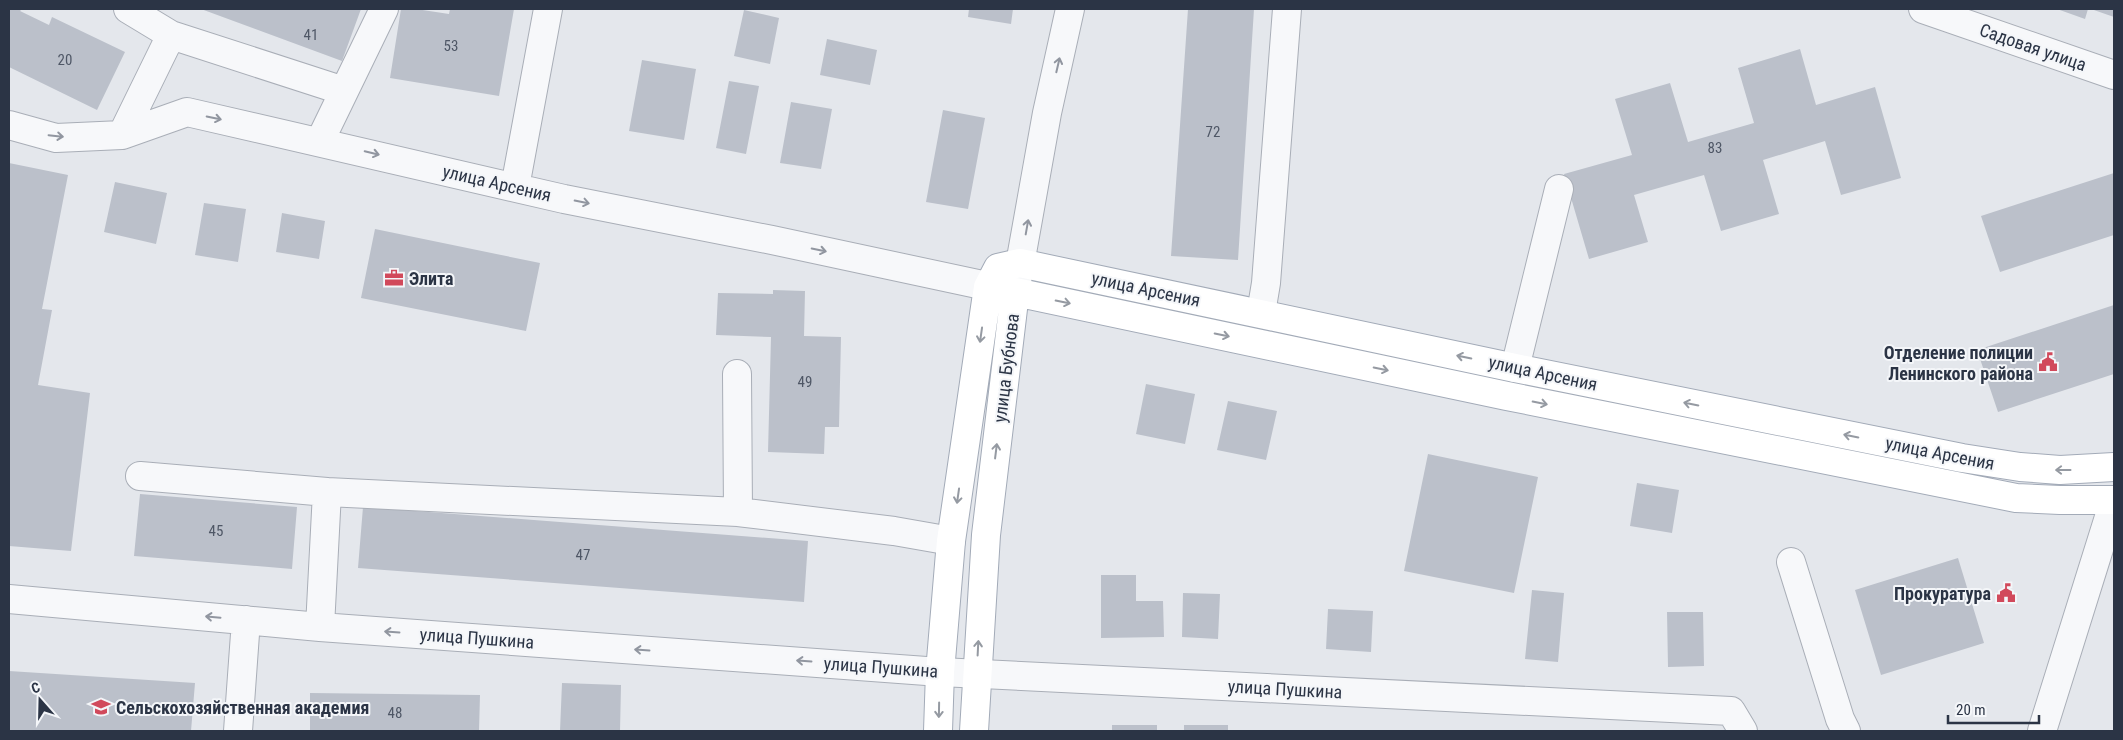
<svg xmlns="http://www.w3.org/2000/svg" width="2123" height="740" font-family="'Roboto Condensed',sans-serif">
	<rect width="100%" height="100%" fill="#e4e7ec"/>
	<path fill="#bbc0ca" d="M9 9H22L20 11 49 25 52 17 125 52 97 110 9 67Z
		M201 9H361L342 61Z
		M401 9H416L449 14 450 9H514L499 96 390 78Z
		M969 9H1013L1011 24 968 17Z
		M1188 9H1254L1238 260 1171 256Z
		M2057 9H2088L2085 19Z
		M2091 9H2114V17Z
		M744 10 779 18 770 64 734 56Z
		M827 39 877 50 870 85 820 75Z
		M1800 49 1816 105 1875 87 1901 178 1841 195 1825 141 1763 160 1779 214 1721 231 1704 175 1634 195 1648 242 1589 259 1564 174 1632 155 1615 99 1670 83 1688 142 1754 123 1738 68Z
		M642 60 696 69 684 140 629 131Z
		M729 81 759 86 746 154 716 148Z
		M791 102 832 109 821 169 780 163Z
		M943 110 985 118 968 209 926 202Z
		M9 163 68 175 42 309 52 310 38 385 90 393 71 551 9 546Z
		M2114 173V235L2000 272 1981 216Z
		M115 182 167 193 156 244 104 232Z
		M204 203 246 209 238 262 195 255Z
		M282 213 325 221 319 259 276 252Z
		M375 229 540 263 526 331 361 298Z
		M773 290 805 291 804 336 841 337 839 427H825L824 454 768 452 771 337 716 335 718 293 773 294Z
		M2114 305V374L1998 412 1977 350Z
		M1146 384 1195 394 1185 444 1136 434Z
		M1228 401 1277 411 1266 460 1217 450Z
		M1428 454 1538 477 1514 593 1404 571Z
		M1637 483 1679 490 1672 533 1630 526Z
		M140 494 297 507 292 569 134 556Z
		M363 507 808 541 804 602 358 568Z
		M1958 558 1984 643 1881 675 1855 590Z
		M1101 575H1136V601H1163L1164 637 1101 638Z
		M1532 590 1564 593 1558 662 1525 659Z
		M1183 593 1220 594 1218 639 1182 637Z
		M1328 609 1373 611 1371 652 1326 649Z
		M1667 612H1703L1704 666 1668 667Z
		M9 671 195 683 191 731H9Z
		M562 683 621 685 620 731H560Z
		M310 693 480 695 479 731H310Z
		M1112 725H1157V731H1112Z
		M1184 725H1228V731H1184Z"/>
	<g fill="none" stroke-linecap="round" stroke-linejoin="round">
		<g stroke="#a9aeb7" stroke-width="30">
			<path id="minor" d="M128 9 171 35
				M1923 9 2114 75
				M9 125 56 138 122 135 187 112 564 199 772 240 1015 292 1047 113 1070 9
				M122 135 171 35 344 91
				M320 141 384 9
				M515 187 548 9
				M1261 313 1266 283 1287 9
				M1515 368 1559 189
				M737 374 738 512
				M140 476 327 492
				M1791 562 1840 719 1846 731
				M9 599 320 627 940 672 1731 711 1743 731
				M320 627 327 492 738 512 894 531 951 541
				M238 731 246 620
				M2042 731 2114 501"/>
		</g>
		<g stroke="#a3abb8" stroke-width="30">
			<path id="major" d="M938 731 940 672 951 541 988 287 998 268 1020 263 1515 368 1962 458 2020 467 2060 470 2114 467
				M974 731 986 535 1015 292 1507 396 2016 498 2060 500H2114"/>
		</g>
		<use href="#minor" stroke="#f7f8fa" stroke-width="28"/>
		<use href="#major" stroke="#fff" stroke-width="28"/>
	</g>
	<defs><path id="oneway-shaft" d="M-6 0H5M1.5-3L5.5 0L1.5 3" fill="none" stroke-width="1.6" stroke-linecap="round" stroke-linejoin="round" transform="scale(1.25)"/></defs>
	<g stroke="#9196a0">
		<use href="#oneway-shaft" transform="translate(1058 65) rotate(-77)"/>
		<use href="#oneway-shaft" transform="translate(214 118) rotate(12)"/>
		<use href="#oneway-shaft" transform="translate(56 136) rotate(6)"/>
		<use href="#oneway-shaft" transform="translate(372 153) rotate(13)"/>
		<use href="#oneway-shaft" transform="translate(582 202) rotate(11)"/>
		<use href="#oneway-shaft" transform="translate(1027 227) rotate(-80)"/>
		<use href="#oneway-shaft" transform="translate(819 250) rotate(12)"/>
		<use href="#oneway-shaft" transform="translate(213 617) rotate(-175)"/>
		<use href="#oneway-shaft" transform="translate(392 632) rotate(-176)"/>
		<use href="#oneway-shaft" transform="translate(642 650) rotate(-176)"/>
		<use href="#oneway-shaft" transform="translate(804 661) rotate(-176)"/>
	</g>
	<g stroke="#959aa2">
		<use href="#oneway-shaft" transform="translate(1063 302) rotate(11)"/>
		<use href="#oneway-shaft" transform="translate(981 335) rotate(98)"/>
		<use href="#oneway-shaft" transform="translate(1222 335) rotate(12)"/>
		<use href="#oneway-shaft" transform="translate(1464 357) rotate(-168)"/>
		<use href="#oneway-shaft" transform="translate(1381 369) rotate(12)"/>
		<use href="#oneway-shaft" transform="translate(1540 403) rotate(11)"/>
		<use href="#oneway-shaft" transform="translate(1691 404) rotate(-169)"/>
		<use href="#oneway-shaft" transform="translate(1851 436) rotate(-169)"/>
		<use href="#oneway-shaft" transform="translate(996 451) rotate(-83)"/>
		<use href="#oneway-shaft" transform="translate(2063 470) rotate(-180)"/>
		<use href="#oneway-shaft" transform="translate(958 496) rotate(98)"/>
		<use href="#oneway-shaft" transform="translate(978 648) rotate(-87)"/>
		<use href="#oneway-shaft" transform="translate(939 710) rotate(91)"/>
	</g>
	<defs>
		<g id="office-bare" transform="scale(1.5)"><path d="M-6-3h4V-5.5h4V-3h4V5H-6ZM-1-4.5V-3h2v-1.5ZM-6 0V1H6V0Z" fill="#d1495b" stroke="#f4f6f9" stroke-width="2.5" paint-order="stroke"/></g>
		<g id="civic-bare" transform="scale(1.5)"><path d="M-.6-6.5H3V-4.5H.6V-3L4-1V1h2V6H-6V1h2V-1L-.6-3ZM-1.2 2.5V6h2.4V2.5Z" fill="#d1495b" stroke="#f4f6f9" stroke-width="2.5" paint-order="stroke"/></g>
		<g id="university-bare" transform="scale(1.5)"><path d="M0-5L7-2L0 1L-7-2ZM-4 1L0 2.5L4 1V4Q0 6-4 4Z" fill="#d1495b" stroke="#f4f6f9" stroke-width="2.5" paint-order="stroke"/></g>
	</defs>
	<g fill-rule="evenodd">
		<use href="#office-bare" x="394" y="278"/>
		<use href="#civic-bare" x="2048" y="362"/>
		<use href="#civic-bare" x="2006" y="593"/>
		<use href="#university-bare" x="101" y="707"/>
	</g>
	<g text-anchor="middle" dominant-baseline="central" stroke-width="4" stroke-linejoin="round" paint-order="stroke">
		<g font-size="15" fill="#4f5766">
			<text x="311" y="35">41</text>
			<text x="451" y="46">53</text>
			<text x="65" y="60">20</text>
			<text x="1213" y="132">72</text>
			<text x="1715" y="148">83</text>
			<text x="805" y="382">49</text>
			<text x="216" y="531">45</text>
			<text x="583" y="555">47</text>
			<text x="395" y="713">48</text>
		</g>
		<g font-size="18" fill="#2b3445" stroke="#f4f6f9">
			<text transform="translate(2033 47) rotate(19)">Садовая улица</text>
			<text transform="translate(497 183) rotate(13)">улица Арсения</text>
			<text transform="translate(1146 289) rotate(12)">улица Арсения</text>
			<text transform="translate(1006 368) rotate(-83)">улица Бубнова</text>
			<text transform="translate(1543 373) rotate(12)">улица Арсения</text>
			<text transform="translate(1940 453) rotate(11)">улица Арсения</text>
			<text transform="translate(477 638) rotate(4)">улица Пушкина</text>
			<text transform="translate(881 667) rotate(4)">улица Пушкина</text>
			<text transform="translate(1285 689) rotate(3)">улица Пушкина</text>
		</g>
		<g font-size="18" font-weight="bold" fill="#2b3445" stroke="#f4f6f9" text-anchor="start">
			<text x="409" y="278">Элита</text>
			<text x="2033" y="352" text-anchor="end">Отделение полиции<tspan x="2033" dy="21">Ленинского района</tspan></text>
			<text x="1991" y="593" text-anchor="end">Прокуратура</text>
			<text x="116" y="707">Сельскохозяйственная академия</text>
		</g>
	</g>
	<rect width="2123" height="740" fill="none" stroke="#2b3445" stroke-width="20"/>
	<g transform="translate(40 700) rotate(340)" stroke="#f4f6f9" stroke-width="4" paint-order="stroke">
	<path d="M0-4L9 19L0 12L-9 19Z" fill="#2b3445"/>
	<text y="-8" font-size="14" font-weight="bold" text-anchor="middle" fill="#2b3445">С</text>
	</g>
	<path d="M1948 715v8h91v-8" fill="none" stroke="#2b3445" stroke-width="2.5"/>
	<text x="1956" y="715" font-size="15" fill="#2b3445" stroke="#f4f6f9" stroke-width="4" paint-order="stroke">20 m</text>
</svg>
